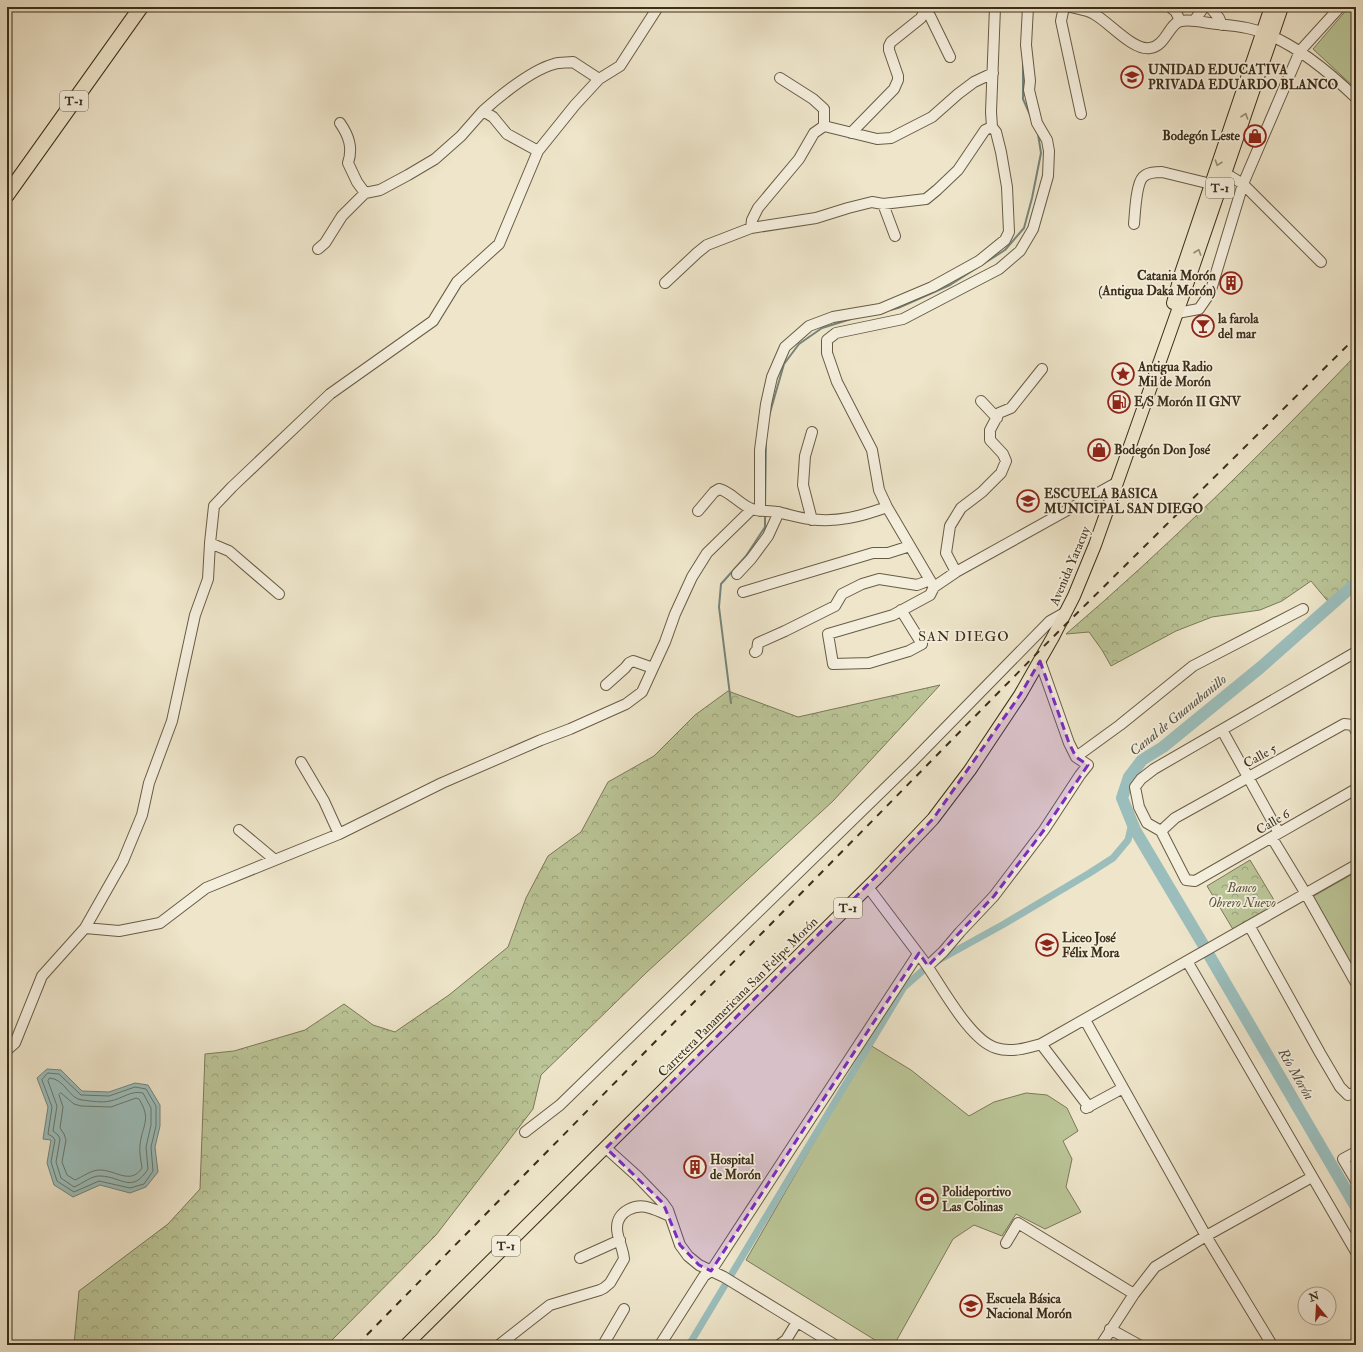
<svg xmlns="http://www.w3.org/2000/svg" width="1363" height="1352" font-family="'IM FELL Double Pica',serif">
	<defs>
		<pattern id="forest-crowns" width="20" height="18" patternUnits="userSpaceOnUse"><rect width="20" height="18" fill="#bac496"/><path d="M2 6a3 3 0 1 1 6 0M12 15a3 3 0 1 1 6 0" fill="none" stroke="#98a07a"/></pattern>
	</defs>
	<rect width="100%" height="100%" fill="#eee5ca"/>
	<filter id="stains"><feTurbulence type="fractalNoise" baseFrequency=".005" numOctaves="4"/><feColorMatrix values="0 0 0 0 .2 0 0 0 0 .09 0 0 0 0 .02 0 0 0 .5 -.17"/></filter>
	<radialGradient id="worn" r=".72"><stop offset=".6" stop-color="#630" stop-opacity="0"/><stop offset="1" stop-color="#630" stop-opacity=".3"/></radialGradient>
	<path fill="url(#forest-crowns)" stroke="#7c7958" d="M1356 355V583L1331 605 1311 581 1282 601 1260 610 1212 617 1176 631 1111 666 1102 650 1089 632 1066 634C1168 547 1263 452 1356 355Z
		M940 685 833 801 647 972 541 1075 533 1109 436 1235 327 1345H74L79 1291 168 1224 200 1189 205 1054 234 1051 305 1030 344 1004 373 1025 395 1032 449 995 508 947 526 898 548 856 581 832 608 782 654 756 695 715 728 691 798 717Z
		M1250 860 1277 905 1234 931 1207 886Z"/>
	<path fill="#bac496" stroke="#7c7958" d="M1349 7H1356V89L1313 49Z
		M1356 872V973L1312 897Z
		M870 1045 911 1070 969 1116 994 1102 1026 1093 1047 1095 1067 1108 1078 1131 1063 1141 1072 1159 1066 1187 1081 1212 1045 1229 1016 1214 1002 1236 974 1225 953 1239 894 1345H883L746 1260Z"/>
	<path fill="#9bbebc" stroke="#75847b" d="M47 1069 61 1070 82 1091 109 1092 135 1083 148 1085 160 1105V1126L155 1147 158 1172 146 1187 130 1193 100 1185 73 1197 54 1185 47 1163 51 1140 43 1139 48 1107 37 1078Z"/>
	<g fill="none" stroke-linecap="round" stroke-linejoin="round">
		<path stroke="#6c766a" stroke-width="1" d="M48 1073 59 1074 81 1095 109 1096 135 1087 146 1089 156 1106V1126L151 1147 153 1171 144 1184 130 1188 99 1181 74 1192 57 1181 51 1162 55 1140 53 1137 48 1134 52 1107 42 1080Z
			M50 1078C65 1079 69 1099 82 1100 91 1101 102 1103 110 1101 122 1099 131 1090 143 1093L151 1108V1125L146 1147 148 1169C132 1194 122 1177 101 1176 92 1175 82 1184 74 1187L61 1178 56 1162 60 1139 58 1135 53 1131 57 1106 48 1081Z
			M61 1093 74 1104 81 1106 111 1107 136 1098 139 1099C152 1120 142 1125 140 1145 139 1152 141 1161 142 1168 130 1186 115 1169 98 1170 90 1171 82 1177 75 1180L67 1175 62 1162 66 1140 64 1134 60 1128 63 1107 59 1095Z"/>
		<path stroke="#75847b" stroke-width="2" d="M1023 63V99L1031 117
			M890 310 898 308 950 285 1005 250 1024 228 1032 198 1041 153 1038 134
			M769 416 784 364 799 344 822 328 851 319
			M765 508 766 438
			M731 703 719 607 721 584 746 556 765 527V514"/>
		<path stroke="#9bbebc" stroke-width="7" d="M689 1345 904 987 928 966 1004 924 1088 874 1113 858 1128 840 1132 823"/>
		<path stroke="#9bbebc" stroke-width="12" d="M1204 946 1135 830 1122 798 1129 777 1142 760 1163 747 1261 667 1356 583
			M1209 955 1356 1207"/>
		<g stroke="#695c45" stroke-width="12">
			<path id="minor" d="M1064 7 1061 21 1081 114
				M1071 7C1078 9 1088 10 1094 14 1109 22 1133 51 1150 48 1166 46 1169 23 1181 21 1192 19 1206 23 1217 24 1227 25 1238 26 1247 28 1287 36 1327 70 1356 98
				M1170 7 1176 12 1180 21
				M1210 7 1219 18 1222 25
				M925 11 930 16 950 57
				M1194 21 1204 7
				M780 78 813 99 824 109V126
				M483 111C500 96 532 70 554 64 560 62 567 63 573 62L599 79
				M340 123C349 136 353 148 348 163L357 182 365 193
				M824 126 877 139 891 138 932 117 958 94 974 82 993 73
				M851 133 894 89 898 80V76L889 50V46L891 42 921 18 926 7
				M1225 173 1243 184 1321 262
				M883 204 895 236
				M1134 224C1135 213 1136 184 1143 177 1148 172 1156 172 1162 172L1211 184
				M751 228 752 220 758 208 799 159 814 133 824 126
				M318 249 325 243 342 216 365 193 380 190 408 175 435 159 461 136 483 111 493 117 507 134 538 151
				M665 283 697 253 707 245 751 228 816 218 848 208 872 202 883 204 926 199 937 190 958 170 985 130 992 127
				M1177 313 1199 309 1210 293 1243 184 1300 51 1340 7
				M1042 369 1011 408 999 413 990 430V440L1003 454 1006 461 1001 473 982 492 961 508 950 526 946 553 956 572 1116 483
				M981 401 997 418
				M698 511 714 492 719 489C730 491 740 505 752 509 760 512 769 510 777 512 788 514 798 518 810 519 837 523 862 516 887 507
				M760 511V450L766 404 772 377 785 347 809 326 833 317 880 309 932 287 979 261 1005 240 1009 232 1007 187 1001 152 996 132 992 127 991 112 995 7
				M812 520 803 485 805 456 812 432
				M210 543 229 551 279 594
				M956 572 934 587 887 507 879 490 872 450 837 382 827 353V340L836 333 903 319 970 284 999 269 1020 251 1033 229 1048 176 1049 151 1047 140 1037 123 1029 90 1030 81 1026 45 1028 7
				M737 574 751 559 768 536 779 512
				M743 592 873 553H888L910 546
				M901 610 922 644 909 651 869 663 833 664 828 634 893 615 930 595 934 587
				M755 652 757 651 758 643 785 631 835 606 842 594 862 584 879 579 917 585 930 580
				M606 685 625 668 629 663 633 661 653 668
				M1222 730 1279 833
				M1356 731 1353 725 1344 724 1175 818 1161 831 1186 880 1195 881 1356 789
				M1076 757 1120 725 1193 666 1303 609
				M301 762 324 801 339 834
				M239 830 275 860
				M1161 831 1147 823 1139 807 1135 787 1141 779 1154 769 1356 652
				M1272 838 1306 894 1356 983
				M868 887C887 912 905 936 923 960 940 983 969 1040 996 1048 1010 1053 1027 1048 1041 1044L1356 865
				M1250 927 1320 1053 1340 1087 1348 1095 1356 1092
				M85 928 123 861 142 815 149 783 172 721 195 615 208 579 210 543 214 506 232 487 330 394 433 321 457 282 499 244 538 151 575 105 599 79 620 66 658 7
				M1187 961 1356 1252
				M928 966 943 952 960 932 994 896 1044 830 1080 775 1088 765 1076 757 1069 743 1040 661
				M1085 1020 1206 1236 1272 1345
				M1041 1044 1089 1107
				M7 1050 15 1043 42 976 85 928 119 931 160 923 206 888 339 834 442 783 541 740 570 729 626 704 642 692 665 642 675 614 692 577 707 553 752 509
				M1086 1108 1123 1088
				M525 1132 560 1105 911 763 1050 621 1066 612
				M606 1148 637 1176 663 1203 668 1210 680 1245 688 1256 699 1265 724 1277 835 1345
				M1356 1152 1343 1159 1356 1181
				M1006 1243 1018 1223 1134 1294
				M580 1258 620 1240
				M1110 1329 1139 1345
				M499 1345 550 1305 600 1290 604 1288 610 1283 624 1259C623 1248 617 1238 617 1228 617 1211 636 1203 650 1208 657 1210 663 1213 670 1216
				M603 1345 624 1309
				M660 1345 704 1276 711 1271 918 954
				M779 1345 786 1340 797 1322
				M1101 1345 1134 1294 1155 1267 1206 1236 1312 1177"/>
		</g>
		<g stroke="#3d2e19" stroke-width="14">
			<path id="major" d="M1173 303 1181 273 1271 7
				M406 1345 877 878 933 819 970 770 1020 695 1053 637 1074 596 1095 545 1190 276 1282 7"/>
		</g>
		<g stroke="#3d2e19" stroke-width="16">
			<path id="highway" d="M7 195 141 7"/>
		</g>
		<use href="#minor" stroke="#f4eedd" stroke-width="10"/>
		<use href="#major" stroke="#eee5ca" stroke-width="12"/>
		<use href="#highway" stroke="#eee5ca" stroke-width="14"/>
		<path stroke="#3d2e19" stroke-width="2" stroke-dasharray="7 7" stroke-linecap="butt" d="M357 1345 1053 637 1356 337"/>
	</g>
	<defs><path id="oneway-chevron" d="M-2-3.5L2.5 0L-2 3.5" fill="none" stroke-width="1.6" stroke-linecap="round" stroke-linejoin="round"/></defs>
	<g stroke="#968a72">
		<use href="#oneway-chevron" transform="translate(1245 116) rotate(-71)"/>
		<use href="#oneway-chevron" transform="translate(1218 163) rotate(109)"/>
		<use href="#oneway-chevron" transform="translate(1198 252) rotate(-71)"/>
	</g>
	<path fill="#7b2cbf" fill-opacity="0.2" stroke="#7b2cbf" stroke-width="3" stroke-dasharray="8 5" stroke-linejoin="round" d="M1040 661 1069 743 1076 757 1088 765 1044 830 994 896 928 966 919 953 711 1271 699 1265 680 1245 663 1203 606 1148 933 819 1020 695Z"/>
	<defs>
		<g id="school-ring" transform="scale(1.15)"><circle r="9.5" fill="#f4eedd" stroke="#8f2418" stroke-width="1.5"/><path d="M0-5L7-2L0 1L-7-2ZM-4 1L0 2.5L4 1V4Q0 6-4 4Z" fill="#8f2418"/></g>
		<g id="shop-ring" transform="scale(1.15)"><circle r="9.5" fill="#f4eedd" stroke="#8f2418" stroke-width="1.5"/><path d="M-5-2.5h2.3a2.7 3.5 0 0 1 5.4 0H5L5.5 6h-11ZM-1.5-2.5h3a1.5 2.3 0 0 0-3 0Z" fill="#8f2418"/></g>
		<g id="building-ring" transform="scale(1.15)"><circle r="9.5" fill="#f4eedd" stroke="#8f2418" stroke-width="1.5"/><path d="M-4-6H4V6H1V3H-1V6H-4ZM-2.5-4.3h1.7v1.8h-1.7ZM.8-4.3h1.7v1.8H.8ZM-2.5-1h1.7V.8h-1.7ZM.8-1h1.7V.8H.8Z" fill="#8f2418"/></g>
		<g id="bar-ring" transform="scale(1.15)"><circle r="9.5" fill="#f4eedd" stroke="#8f2418" stroke-width="1.5"/><path d="M-6-5H6L.8 .8V4.5H3.5V6h-7V4.5H-.8V.8Z" fill="#8f2418"/></g>
		<g id="sight-ring" transform="scale(1.15)"><circle r="9.5" fill="#f4eedd" stroke="#8f2418" stroke-width="1.5"/><path d="M0-6L1.8-2.2L6-1.7L2.9 1.2L3.7 5.4L0 3.3L-3.7 5.4L-2.9 1.2L-6-1.7L-1.8-2.2Z" fill="#8f2418"/></g>
		<g id="fuel-ring" transform="scale(1.15)"><circle r="9.5" fill="#f4eedd" stroke="#8f2418" stroke-width="1.5"/><path d="M-5.5-6h7V0h2V4h1.3V-2.5L3-4.5l.8-.8L6-3V5H2.5V1h-1V6h-7ZM-4.2-4.7v3.2H.2V-4.7Z" fill="#8f2418"/></g>
		<g id="stadium-ring" transform="scale(1.15)"><circle r="9.5" fill="#f4eedd" stroke="#8f2418" stroke-width="1.5"/><path d="M0-5a6.5 5 0 1 0 0 10a6.5 5 0 1 0 0-10ZM-3.5-1.8h7v3.6h-7Z" fill="#8f2418"/></g>
	</defs>
	<g fill-rule="evenodd">
		<use href="#school-ring" x="1132" y="77"/>
		<use href="#shop-ring" x="1255" y="136"/>
		<use href="#building-ring" x="1231" y="283"/>
		<use href="#bar-ring" x="1203" y="326"/>
		<use href="#sight-ring" x="1123" y="374"/>
		<use href="#fuel-ring" x="1119" y="402"/>
		<use href="#shop-ring" x="1099" y="450"/>
		<use href="#school-ring" x="1028" y="501"/>
		<use href="#school-ring" x="1047" y="945"/>
		<use href="#building-ring" x="695" y="1167"/>
		<use href="#stadium-ring" x="927" y="1199"/>
		<use href="#school-ring" x="971" y="1306"/>
	</g>
	<g text-anchor="middle" dominant-baseline="central" stroke-width="3.5" stroke-linejoin="round" paint-order="stroke">
		<g fill="#f4eedd" stroke="#746854" stroke-width="1">
			<rect x="60" y="91" width="28" height="20" rx="3"/>
			<rect x="1206" y="178" width="28" height="20" rx="3"/>
			<rect x="834" y="898" width="28" height="20" rx="3"/>
			<rect x="492" y="1236" width="28" height="20" rx="3"/>
		</g>
		<g font-size="12" font-weight="bold" fill="#3d2e19">
			<text x="74" y="101">T-1</text>
			<text x="1220" y="188">T-1</text>
			<text x="848" y="908">T-1</text>
			<text x="506" y="1246">T-1</text>
		</g>
		<g font-size="13" font-weight="bold" fill="#3d2e19" stroke="#f4eedd" text-anchor="start">
			<text x="1148" y="70">UNIDAD EDUCATIVA<tspan x="1148" dy="15">PRIVADA EDUARDO BLANCO</tspan></text>
			<text x="1240" y="136" text-anchor="end">Bodegón Leste</text>
			<text x="1216" y="276" text-anchor="end">Catania Morón<tspan x="1216" dy="15">(Antigua Daka Morón)</tspan></text>
			<text x="1218" y="319">la farola<tspan x="1218" dy="15">del mar</tspan></text>
			<text x="1138" y="367">Antigua Radio<tspan x="1138" dy="15">Mil de Morón</tspan></text>
			<text x="1134" y="402">E/S Morón II GNV</text>
			<text x="1114" y="450">Bodegón Don José</text>
			<text x="1044" y="494">ESCUELA BASICA<tspan x="1044" dy="15">MUNICIPAL SAN DIEGO</tspan></text>
			<text x="1062" y="938">Liceo José<tspan x="1062" dy="15">Félix Mora</tspan></text>
			<text x="710" y="1160">Hospital<tspan x="710" dy="15">de Morón</tspan></text>
			<text x="942" y="1192">Polideportivo<tspan x="942" dy="15">Las Colinas</tspan></text>
			<text x="986" y="1299">Escuela Básica<tspan x="986" dy="15">Nacional Morón</tspan></text>
		</g>
		<g font-size="13" fill="#3d2e19" stroke="#f4eedd">
			<text transform="translate(1070 566) rotate(-67)">Avenida Yaracuy</text>
			<text transform="translate(1260 756) rotate(-29)">Calle 5</text>
			<text transform="translate(1273 822) rotate(-31)">Calle 6</text>
			<text transform="translate(738 997) rotate(-45)">Carretera Panamericana San Felipe Morón</text>
		</g>
		<g font-size="13" font-style="italic" fill="#5c5438" stroke="#f4eedd">
			<text x="1242" y="888">Banco<tspan x="1242" dy="15">Obrero Nuevo</tspan></text>
		</g>
		<g font-size="14" letter-spacing="1" fill="#3d2e19" stroke="#f4eedd">
			<text x="964" y="636">SAN DIEGO</text>
		</g>
		<g font-size="14" font-style="italic" fill="#545242" stroke="#f4eedd">
			<text transform="translate(1178 715) rotate(-39)">Canal de Guanabanillo</text>
			<text transform="translate(1296 1074) rotate(60)">Río Morón</text>
		</g>
	</g>
	<rect width="1363" height="1352" fill="none" stroke="#eee5ca" stroke-width="24"/>
	<rect x="8" y="8" width="1347" height="1336" fill="none" stroke="#3d2e19" stroke-width="2"/>
	<rect x="12" y="12" width="1339" height="1328" fill="none" stroke="#3d2e19"/>
	<g transform="translate(1317 1306) rotate(342)"><circle r="19" fill="#f4eedd" stroke="#aba18f"/>
	<path d="M0-3L7 15L0 10L-7 15Z" fill="#8f2418"/>
	<text y="-6" font-size="11" font-weight="bold" text-anchor="middle" fill="#3d2e19">N</text>
	</g>
	<rect width="100%" height="100%" filter="url(#stains)"/>
	<rect width="100%" height="100%" fill="url(#worn)"/>
</svg>
